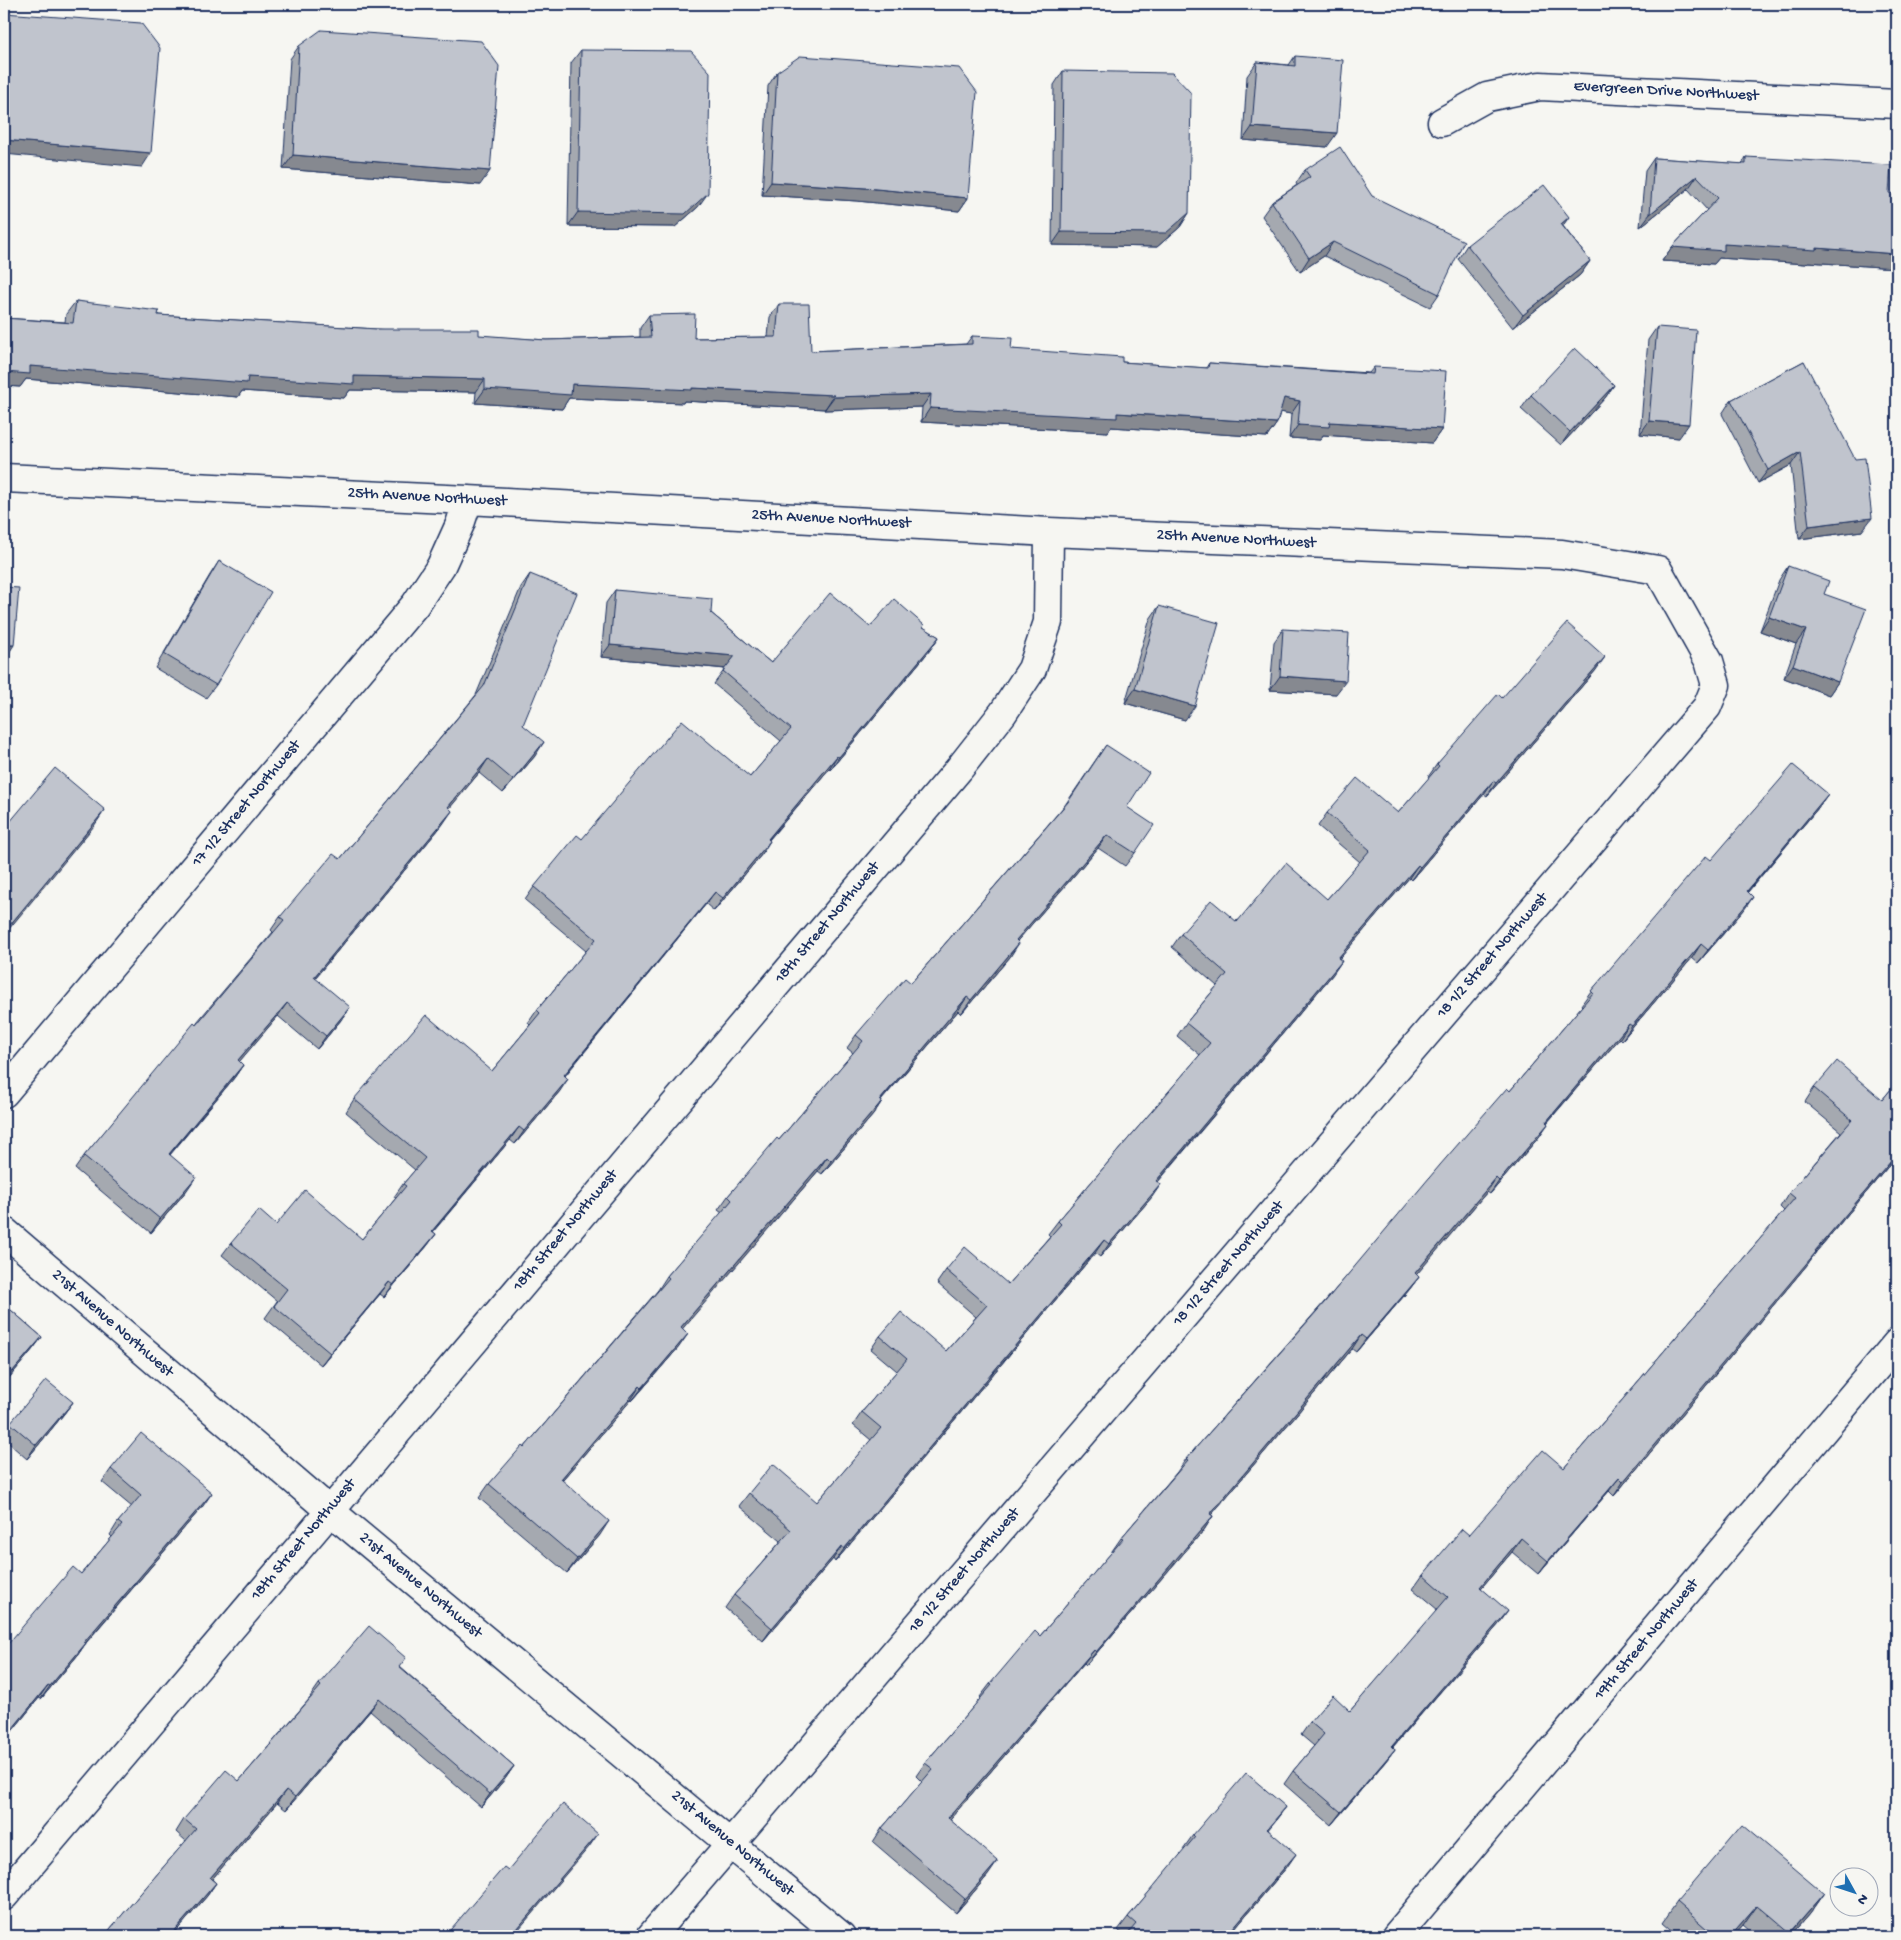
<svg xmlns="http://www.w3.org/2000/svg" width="1901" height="1940" font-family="'Gochi Hand',sans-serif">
	<rect width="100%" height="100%" fill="#f6f6f2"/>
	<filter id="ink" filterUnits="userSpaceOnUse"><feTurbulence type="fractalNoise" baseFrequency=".02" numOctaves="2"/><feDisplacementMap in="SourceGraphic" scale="10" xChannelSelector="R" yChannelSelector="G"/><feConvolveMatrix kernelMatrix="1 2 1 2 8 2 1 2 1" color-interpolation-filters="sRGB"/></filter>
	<g filter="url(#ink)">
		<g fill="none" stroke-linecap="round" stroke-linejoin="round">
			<g stroke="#1b2f5e" stroke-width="31">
				<path id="minor" d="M1442 122 1487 97 1540 86 1897 104
					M4 478 468 500 1049 532 1562 554 1658 570 1709 661 1716 685 1707 707 651 1936
					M4 1093 415 605 441 566 460 524 468 500
					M4 1231 329 1510 841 1936
					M4 1896 959 769 1003 713 1032 669 1048 622 1049 532"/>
			</g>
			<g stroke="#1b2f5e" stroke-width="31">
				<path id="major" d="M1396 1936 1897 1343"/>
			</g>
			<use href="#minor" stroke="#f6f6f2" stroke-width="28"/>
			<use href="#major" stroke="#f6f6f2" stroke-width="28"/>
		</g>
		<path fill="#a5a9b0" stroke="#1b2f5e" d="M299 46 480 185 283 169 290 59Z
			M581 50 698 207 675 227 568 226 571 63Z
			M1295 56 1327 147 1243 140 1247 76 1257 62 1289 65Z
			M1063 71 1189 213 1180 227 1157 247 1052 245 1054 85Z
			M777 72 968 198 959 211 857 201 762 195 768 86Z
			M1746 157 1889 193 1897 194V265L1895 268 1808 262 1806 264 1719 258 1714 264 1662 261 1672 247 1707 210 1688 189 1640 227 1645 171 1654 158 1742 164Z
			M1305 170 1372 196 1439 294 1430 307 1324 256 1300 272 1262 216 1272 202 1297 185 1296 183Z
			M1563 226 1590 261 1580 275 1513 328 1458 259 1467 245Z
			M76 301 158 315 546 340 640 337V328L649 315 694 338 768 337 770 317 779 304 811 351 966 344 972 336 1011 349 1122 362 1206 368 1209 363 1369 373 1374 367 1442 429 1432 443 1323 435 1320 440 1289 438 1291 414 1280 412 1277 423 1267 437 1111 427 1108 432 921 422 922 407 824 410 825 409 684 401 683 403 569 398 562 409 475 403 476 392 350 390 344 398 242 391 238 397 26 379 20 387 4 386V318L65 322 66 314Z
			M1657 327 1679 438 1640 434 1648 340Z
			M1804 361 1862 531 1799 539 1791 465 1758 483 1722 414 1731 400Z
			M1614 385 1605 398 1561 445 1521 409 1531 395Z
			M219 561 216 685 206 698 155 668 210 575Z
			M1788 566 1824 594 1838 682 1829 695 1784 678 1796 644 1760 631 1779 580Z
			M530 574 523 725 535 756 503 793 479 773 449 808 443 824 315 978 341 1020 317 1049 278 1016 239 1061 243 1065 234 1078 170 1155 187 1190 151 1233 75 1169 84 1156 273 932 271 930 280 917 340 859 476 695 521 587Z
			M615 590 711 613 771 663 870 627H923L939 637 930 650 830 770 829 769 769 840 762 854 714 911 706 904 565 1076 560 1091 515 1144 510 1140 433 1232 436 1234 427 1246 384 1297 380 1294 321 1365 265 1318 277 1301 222 1255 231 1243 276 1225 362 1239 396 1198 394 1197 403 1184 415 1170 346 1112 354 1099 492 1071 530 1025 528 1023 537 1010 586 951 525 900 534 887 582 839 750 777 781 741 714 684 725 669 601 657 606 603Z
			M1159 606 1185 720 1125 703 1150 619Z
			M1283 629 1336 694 1270 690 1274 642Z
			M1596 670 1487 796 1484 794 1411 880 1409 878 1339 959 1333 974 1158 1182 1152 1197 1100 1257 1095 1253 835 1562 833 1559 763 1641 725 1608 734 1595 781 1541 739 1506 749 1493 817 1502 871 1440 853 1425 862 1412 897 1371 871 1349 880 1336 946 1351 976 1317 937 1283 946 1270 1008 1284 1050 1236 1048 1234 1058 1221 1200 1055 1177 1036 1186 1023 1217 986 1172 947 1181 934 1327 899 1360 862 1318 826 1327 813H1398L1429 778 1428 777 1437 764 1502 698Z
			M1106 745 1127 807 1135 853 1125 866 1098 848 1017 941 1010 957 961 1014 958 1011 881 1101H882L873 1115 822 1174 818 1171 682 1328 679 1347 632 1401 631 1400 562 1480 600 1535 567 1573 479 1498 489 1484 524 1448 658 1290 667 1276 722 1213 718 1210 728 1196 779 1140 853 1053 847 1048 856 1035 911 983 1065 805Z
			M1818 808 1748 892 1744 910 1698 963 1692 958 1622 1040 1620 1038 1547 1123 1539 1137 1490 1194 1487 1192 1416 1274 1419 1277 1409 1290 1356 1352 1352 1349 1211 1515 1213 1516 1204 1530 1086 1665 1084 1663 950 1819 989 1874 956 1913 873 1842 882 1828 922 1782 916 1776 925 1763 981 1698 980 1697 990 1684 1040 1636 1112 1552V1551L1121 1538 1177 1472 1186 1459 1510 1091 1582 1006 1581 1005 1591 991 1711 860Z
			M1897 1082V1156L1816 1252 1807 1265 1614 1496 1609 1491 1538 1574 1512 1552 1481 1588 1499 1624 1393 1747 1395 1749 1385 1762 1331 1825 1284 1784 1293 1771 1314 1746 1301 1735 1310 1722 1350 1711 1438 1610 1413 1589 1423 1575 1469 1535 1564 1468 1784 1211 1780 1207 1789 1193 1841 1132 1805 1102 1814 1088 1882 1100Z
			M4 1304 42 1337 33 1349 4 1384Z
			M73 1402 63 1415 27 1459 4 1439V1432L10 1423Z
			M111 1469 203 1506 86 1643 77 1656 41 1699 39 1698 4 1741V1643L7 1645 81 1574 112 1537 110 1535 118 1522 132 1507 102 1482Z
			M400 1667 514 1766 505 1779 481 1807 370 1711 286 1810 277 1803 212 1879 216 1883 207 1896 172 1936H104L186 1841 176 1832 184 1819 239 1781 311 1697H310L319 1684Z
			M1286 1807 1268 1829 1287 1867 1228 1936H1125L1118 1930 1128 1917 1185 1850 1183 1849 1193 1835Z
			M1824 1894 1810 1914 1791 1936H1756L1743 1925 1733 1936H1679L1663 1922 1677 1902Z"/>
		<path fill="#868990" stroke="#1b2f5e" d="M1252 127 1337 133 1327 147 1243 140Z
			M4 140 151 153 142 167 4 154Z
			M293 155 490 171 480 185 283 169Z
			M1697 176 1688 189 1640 227 1650 214Z
			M771 182 866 188 968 198 959 211 857 201 762 195Z
			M708 193 698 207 675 227 568 226 578 212Z
			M1189 213 1180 227 1157 247 1052 245 1061 232Z
			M1569 217 1560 230 1561 224Z
			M1333 242 1324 256 1300 272 1309 258Z
			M1724 244 1816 248 1897 254V265L1895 268 1808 262 1806 264 1719 258 1714 264 1662 261 1672 247Z
			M1590 261 1580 275 1513 328 1523 315Z
			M30 366 248 377 354 376 485 379 476 392 350 390 344 398 242 391 238 397 26 379 20 387 4 386V372Z
			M572 384 692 388 834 395 825 409 684 401 683 403 569 398 562 409 475 403 485 389Z
			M1614 385 1605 398 1561 445 1570 432Z
			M931 394 922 407 824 410 834 397Z
			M1284 398 1300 401 1291 414 1274 411Z
			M930 408 1117 413 1277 423 1267 437 1111 427 1108 432 921 422Z
			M1649 421 1689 424 1679 438 1640 434Z
			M1330 422 1442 429 1432 443 1323 435 1320 440 1289 438 1298 425Z
			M1800 452 1791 465 1758 483 1768 470Z
			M1872 518 1862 531 1799 539 1809 526Z
			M1769 617 1806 630 1796 644 1760 631Z
			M939 637 930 650 830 770 839 757Z
			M4 645H14L5 659H4Z
			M610 645 735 656 727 669 601 657Z
			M1605 657 1596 670 1487 796 1496 783Z
			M1793 665 1838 682 1829 695 1784 678Z
			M1280 676 1346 681 1336 694 1270 690Z
			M1135 689 1195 706 1185 720 1125 703Z
			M544 742 535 756 503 793 513 780Z
			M837 756 829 769 759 851 768 839Z
			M488 759 479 773 439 821 448 807Z
			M1493 781 1484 794 1411 880 1420 867Z
			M1828 794 1818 808 1737 904 1747 891Z
			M105 810 94 826 4 935V932Z
			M452 811 443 824 305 990 314 977Z
			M1107 835 1098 848 1006 954 1016 940Z
			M770 841 762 854 714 911 723 898Z
			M1418 865 1409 878 1329 971 1338 958Z
			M715 892 706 904 555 1087 564 1075Z
			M1753 897 1744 910 1698 963 1708 950Z
			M1019 943 1010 957 961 1014 971 1000Z
			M1701 944 1692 958 1622 1040 1632 1026Z
			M1342 961 1333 974 1147 1194 1156 1181Z
			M967 997 958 1011 870 1113 880 1100Z
			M287 1003 278 1016 229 1074 238 1060Z
			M350 1007 341 1020 317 1049 326 1036Z
			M1629 1024 1620 1038 1536 1135 1546 1122Z
			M243 1065 234 1078 159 1167 169 1154Z
			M568 1079 560 1091 515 1144 524 1131Z
			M882 1101 873 1115 822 1174 831 1161Z
			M1548 1124 1539 1137 1490 1194 1499 1181Z
			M519 1127 510 1140 423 1243 432 1231Z
			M1897 1154V1156L1816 1252 1807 1265 1614 1496 1623 1482 1815 1251Z
			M827 1157 818 1171 672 1341 681 1327Z
			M196 1177 187 1190 151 1233 160 1219Z
			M1496 1178 1487 1192 1406 1287 1415 1273Z
			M1161 1184 1152 1197 1100 1257 1109 1244Z
			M436 1234 427 1246 384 1297 393 1285Z
			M1104 1240 1095 1253 835 1562 844 1549Z
			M1419 1277 1409 1290 1356 1352 1366 1339Z
			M389 1282 380 1294 321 1365 330 1353Z
			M688 1334 679 1347 632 1401 642 1388Z
			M1361 1335 1352 1349 1201 1527 1210 1514Z
			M42 1337 33 1349 4 1384 12 1372Z
			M640 1386 631 1400 551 1493 561 1479Z
			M73 1402 63 1415 27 1459 36 1445Z
			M1619 1478 1609 1491 1538 1574 1548 1561Z
			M212 1493 203 1506 76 1654 84 1642Z
			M1213 1516 1204 1530 1086 1665 1096 1652Z
			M609 1521 600 1535 567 1573 577 1559Z
			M1521 1538 1512 1552 1471 1600 1480 1587Z
			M842 1546 833 1559 763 1641 772 1628Z
			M1508 1611 1499 1624 1382 1759 1392 1746Z
			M86 1643 77 1656 41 1699 50 1686Z
			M1094 1650 1084 1663 939 1832 948 1818Z
			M48 1685 39 1698 4 1741V1739Z
			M379 1699 370 1711 286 1810 295 1797Z
			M1395 1749 1385 1762 1331 1825 1341 1812Z
			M514 1766 505 1779 481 1807 490 1794Z
			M286 1790 277 1803 202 1891 210 1878Z
			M1286 1807 1276 1820 1258 1842 1267 1829Z
			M598 1834 589 1847 513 1936H511Z
			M1296 1854 1287 1867 1228 1936H1226Z
			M998 1861 989 1874 956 1913 965 1899Z
			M216 1883 207 1896 172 1936H170Z
			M1824 1894 1810 1914 1791 1936H1788Z
			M1757 1905 1743 1925 1733 1936H1730Z"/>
		<path fill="#c0c4cd" stroke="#1b2f5e" d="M4 13 141 23 160 48 151 153 4 140Z
			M321 30 481 41 499 66 490 171 293 155 299 46Z
			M581 50 691 51 710 72 708 193 685 214 578 212Z
			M800 56 959 68 977 92 968 198 866 188 771 182 777 72Z
			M1295 56 1343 60 1337 133 1252 127 1257 62 1295 66Z
			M1063 71 1172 73 1191 93 1189 213 1166 233 1061 232Z
			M1340 147 1372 196 1464 241 1439 294 1333 242 1309 258 1272 202 1310 177 1305 170Z
			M1746 157 1891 165 1889 193 1897 194V254L1816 248V250L1724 244V251L1672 247 1718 198 1697 176 1650 214 1654 158 1746 164Z
			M1544 185 1569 217 1561 224 1590 261 1523 315 1467 245Z
			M76 301 159 311 158 315 377 329H479V335L546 340 651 337 649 315 695 314 694 338 776 337 779 304H809L811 351 972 344V336L1012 338 1011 349 1122 357V362L1208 368 1209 363 1373 374 1374 367 1446 371 1442 429 1330 422 1329 427 1298 425 1300 401 1284 398 1277 423 1117 413V418L930 408 931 394 834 397V395L692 388V390L572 384 571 395 485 389V379L354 376V384L248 377 247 383 30 366V374L4 372V318L73 323Z
			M1657 327 1696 330 1689 424 1649 421Z
			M1575 348 1614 385 1570 432 1531 395Z
			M1804 361 1855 459 1865 458 1872 518 1809 526 1800 452 1768 470 1731 400Z
			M219 561 271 592 216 685 164 654Z
			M1788 566 1829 581 1824 594 1866 609 1838 682 1793 665 1806 630 1769 617Z
			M530 574 577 593 523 725 544 742 513 780 488 759 448 807 452 811 314 977 350 1007 326 1036 287 1003 238 1060 243 1065 169 1154 196 1177 160 1219 84 1156 194 1023 196 1025 284 920 280 917 333 854 340 859 484 686Z
			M4 587 19 588 14 645H4Z
			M615 590 712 599 711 613 771 663 830 593 870 627 894 599 924 625 923 627 939 637 839 757 837 756 768 839 770 841 723 898 715 892 564 1075 568 1079 524 1131 519 1127 432 1231 436 1234 393 1285 389 1282 330 1353 274 1306 287 1289 231 1243 259 1210 276 1225 305 1190 362 1239 406 1186 403 1184 425 1158 354 1099 380 1069 426 1015 492 1071 540 1013 537 1010 596 939 534 887 577 835 582 839 682 720 750 777 791 729 723 671 735 656 610 645Z
			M1159 606 1219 623 1195 706 1135 689Z
			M1567 623 1605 657 1496 783 1493 781 1420 867 1418 865 1338 958 1342 961 1156 1181 1161 1184 1109 1244 1104 1240 844 1549 842 1546 772 1628 734 1595 791 1530 749 1493 773 1464 817 1502 881 1428 862 1412 907 1359 880 1336 901 1312 946 1351 987 1305 946 1270 965 1247 1008 1284 1061 1224 1058 1221 1210 1043 1186 1023 1227 974 1181 934 1211 900 1237 922 1286 863 1327 899 1370 850 1327 813 1357 778 1398 813 1439 766 1437 764 1498 694 1502 698Z
			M1283 629 1349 633 1346 681 1280 676Z
			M1106 745 1149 773 1127 807 1154 825 1135 853 1107 835 1016 940 1019 943 971 1000 967 997 880 1100 882 1101 831 1161 827 1157 681 1327 688 1334 642 1388 640 1386 561 1479 609 1521 577 1559 489 1484 522 1446 524 1448 669 1278 667 1276 732 1200 728 1196 777 1138 779 1140 863 1041 856 1035 905 978 911 983 1068 802Z
			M1793 765 1828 794 1747 891 1753 897 1708 950 1701 944 1632 1026 1629 1024 1546 1122 1548 1124 1499 1181 1496 1178 1415 1273 1419 1277 1366 1339 1361 1335 1210 1514 1213 1516 1096 1652 1094 1650 948 1818 998 1861 965 1899 882 1828 933 1769 925 1763 992 1685 990 1684 1035 1631 1040 1636 1123 1539 1121 1538 1188 1460 1186 1459 1324 1303 1440 1165 1507 1088 1510 1091 1593 993 1591 991 1706 856 1711 860Z
			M55 768 105 810 4 932V829Z
			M1837 1061 1882 1100 1897 1082V1154L1815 1251 1816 1252 1623 1482 1619 1478 1548 1561 1521 1538 1480 1587 1508 1611 1392 1746 1395 1749 1341 1812 1293 1771 1324 1734 1310 1722 1333 1695 1350 1711 1448 1597 1423 1575 1462 1529 1469 1535 1543 1450 1564 1468 1795 1198 1789 1193 1852 1120 1814 1088Z
			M4 1304 42 1337 12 1372 4 1365Z
			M46 1380 73 1402 36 1445 10 1423Z
			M141 1433 212 1493 84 1642 86 1643 50 1686 48 1685 4 1739V1643L7 1645 73 1567 81 1574 122 1525 118 1522 141 1495 111 1469Z
			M369 1626 406 1658 399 1667 514 1766 490 1794 379 1699 295 1797 286 1790 210 1878 216 1883 170 1936H104L196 1829 184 1819 226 1770 239 1781 321 1686 319 1684Z
			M1246 1773 1286 1807 1267 1829 1296 1854 1226 1936H1126L1136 1924 1128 1917 1195 1837 1193 1835Z
			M563 1804 598 1834 511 1936H445L504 1867 508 1870Z
			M1742 1825 1824 1894 1790 1933 1757 1905 1730 1936H1716L1677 1902Z"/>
	</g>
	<g text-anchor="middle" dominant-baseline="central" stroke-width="4.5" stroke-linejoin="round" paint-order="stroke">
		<g font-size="16" fill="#1b2f5e" stroke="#f6f6f2">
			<text transform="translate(1666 92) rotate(3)">Evergreen Drive Northwest</text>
			<text transform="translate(427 498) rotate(3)">25th Avenue Northwest</text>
			<text transform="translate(831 520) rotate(3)">25th Avenue Northwest</text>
			<text transform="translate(1236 540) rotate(3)">25th Avenue Northwest</text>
			<text transform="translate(247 804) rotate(-50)">17 1/2 Street Northwest</text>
			<text transform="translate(828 923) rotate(-50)">18th Street Northwest</text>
			<text transform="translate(1493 956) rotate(-49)">18 1/2 Street Northwest</text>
			<text transform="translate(566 1231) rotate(-50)">18th Street Northwest</text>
			<text transform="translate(1229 1264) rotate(-49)">18 1/2 Street Northwest</text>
			<text transform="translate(112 1324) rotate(41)">21st Avenue Northwest</text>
			<text transform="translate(304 1540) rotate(-50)">18th Street Northwest</text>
			<text transform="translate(965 1571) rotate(-49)">18 1/2 Street Northwest</text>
			<text transform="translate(420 1586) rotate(40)">21st Avenue Northwest</text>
			<text transform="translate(1647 1640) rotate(-50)">19th Street Northwest</text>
			<text transform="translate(732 1844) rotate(40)">21st Avenue Northwest</text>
		</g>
	</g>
	<rect width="1901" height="1940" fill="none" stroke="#f6f6f2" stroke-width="20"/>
	<rect x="10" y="10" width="1881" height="1920" fill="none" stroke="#1b2f5e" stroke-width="2" filter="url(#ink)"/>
	<g transform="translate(1854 1892) rotate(130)"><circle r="24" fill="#f6f6f2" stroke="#9ea6b7"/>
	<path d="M0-4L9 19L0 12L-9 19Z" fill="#1f6fb2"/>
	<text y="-8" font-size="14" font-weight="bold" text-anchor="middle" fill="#1b2f5e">N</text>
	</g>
</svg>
